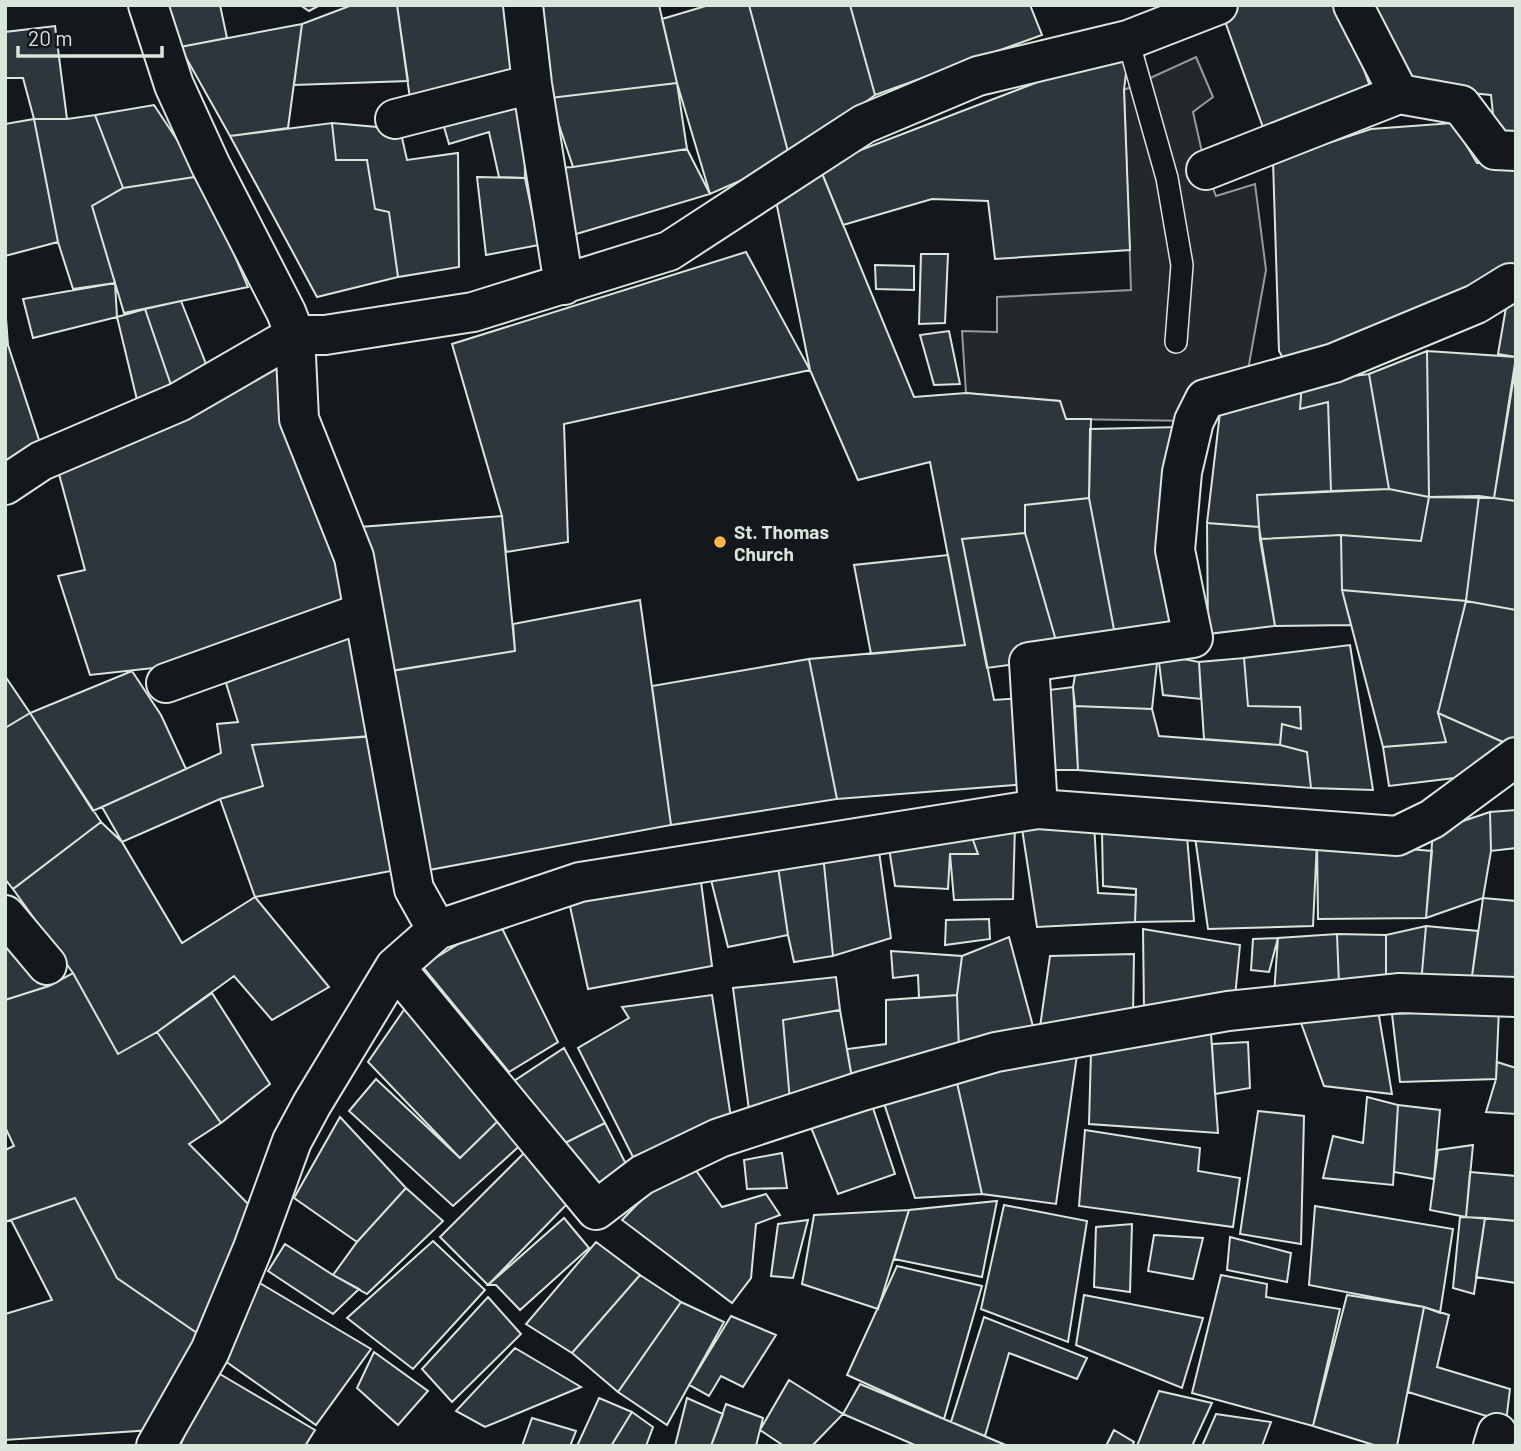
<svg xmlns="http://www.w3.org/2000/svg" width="1521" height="1451" font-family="Barlow,sans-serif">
	<rect width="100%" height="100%" fill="#14181c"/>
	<path fill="#24282b" stroke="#939e99" stroke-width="2" d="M1196 57 1213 97 1193 112 1206 170 1216 196 1255 184 1266 270 1248 370 1194 421 1066 419 1060 401 966 393 962 331 997 332V297L1131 290 1124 90Z"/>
	<path fill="#2c363c" stroke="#d8e6dc" stroke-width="2" d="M166 5H220L227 38 180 47Z
		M300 5H320L309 11Z
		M352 5H397L408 81 294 85 302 24Z
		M397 5H513L520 76 411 106Z
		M530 5H659L677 83 550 98Z
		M709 5H749L790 159 710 194 677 83 662 19Z
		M749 5H850L875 95 790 159Z
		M850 5H1030L1042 35 875 95Z
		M1235 5H1340L1371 89 1265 133 1221 10Z
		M1363 5H1516V136L1495 134 1491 95 1406 87Z
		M302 24 288 128 230 136 180 47Z
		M55 26 67 119H34L23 78H5V32Z
		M1129 47 1124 90 1130 250 995 259 988 201 932 199 843 225 819 166Z
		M677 83 687 149 573 167 550 98Z
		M524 96 525 178 499 177 489 132 449 144 442 120Z
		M154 105 201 176 123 188 95 115Z
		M95 115 123 188 92 206 115 283 73 289 58 242 34 119H67Z
		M34 119 58 242 5 256V124Z
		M332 123 400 129 407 160 458 153 459 267 398 277 389 212 375 209 367 160H336Z
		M332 123 336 160H367L375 209 389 212 398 277 317 297 230 136Z
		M1453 123 1477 163H1516V273L1288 367 1279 351 1273 161 1371 129Z
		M687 149 710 194 563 238 543 169 573 167Z
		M819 166 914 397 966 393 1060 401 1066 419H1091L1089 498 1025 505V533L962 539 994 700 1021 698 1026 784 837 799 809 659 965 645 930 462 858 480 810 370 776 201Z
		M201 176 248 287 124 313 92 206 123 188Z
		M477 177 525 178 539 245 486 255Z
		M746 252 810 370 564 424 568 542 506 552 502 516 452 344Z
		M921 254H948L945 323 919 324Z
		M875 265 914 266V290L876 289Z
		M115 283 117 317 33 338 23 299Z
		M1508 296H1516V357L1498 354Z
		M181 301 210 374 172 388 145 309Z
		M5 305 8 345 5 346Z
		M145 309 172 388 138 404 117 317Z
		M949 331 960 384 934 385 920 335Z
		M8 345 41 446 5 473V346Z
		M1427 351 1516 357 1494 498 1429 497Z
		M1427 351 1429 497 1389 489 1369 374Z
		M281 359 363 605 199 663 90 675 58 576 85 570 56 463Z
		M1516 364V501L1494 498Z
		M1369 374 1389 489 1331 491 1328 402 1300 409 1302 383Z
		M1302 383 1300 409 1328 402 1331 491 1257 495 1259 527 1207 523 1221 404Z
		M1181 427 1177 639 1116 640 1089 498 1090 429Z
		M1389 489 1429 497 1421 541 1341 535 1260 539 1257 495Z
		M1479 496 1466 601 1342 590 1341 535 1421 541 1429 497Z
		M1479 496 1516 501V610L1466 601Z
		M1089 498 1116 640 1061 658 1025 533V505Z
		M502 516 515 651 384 672 360 527Z
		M1207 523 1259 527 1275 626 1208 634Z
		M1025 533 1061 658 987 668 962 539Z
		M1341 535 1342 590 1351 625 1275 626 1260 539Z
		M948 555 965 645 871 654 854 565Z
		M1342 590 1466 601 1438 713 1446 742 1383 747Z
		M640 600 671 825 429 870 392 671 515 651 513 624Z
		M1466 601 1516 610V741L1512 746 1438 713Z
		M358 624 371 736 252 745 263 786 220 799 122 842 102 807 221 753 217 724 238 722 226 683Z
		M1350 645 1373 790 1311 788 1307 752 1280 745 1282 724 1301 729 1300 707 1248 706 1244 658Z
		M1158 654 1199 662 1201 699 1163 695Z
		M1158 654 1152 709 1075 706 1073 687 1077 664Z
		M1244 658 1248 706 1300 707 1301 729 1282 724 1280 745 1204 739 1199 662Z
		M809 659 837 799 671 825 652 686Z
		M132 671 161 715 186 769 93 811 30 713Z
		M5 676 30 713 5 728Z
		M1073 687 1078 770H1047L1032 692Z
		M1075 706 1152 709 1159 736 1280 745 1307 752 1311 788 1078 770Z
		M30 713 101 822 13 889 5 879V728Z
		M1438 713 1512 746 1463 777 1389 786 1383 747 1446 742Z
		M377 736 396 870 255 897 220 799 263 786 252 745Z
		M1516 810V848L1491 851 1490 812Z
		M1490 812 1491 851 1483 898 1426 918 1433 831Z
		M101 822 122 842 182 943 255 897 329 987 272 1020 234 976 157 1032 118 1054 73 973 13 889Z
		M1021 822 1094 823 1098 893 1136 895 1135 922 1037 927Z
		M1015 825 1013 899 954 900 950 854H978L969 829Z
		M969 829 978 854H950L948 889 895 886 888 842Z
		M1102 831 1187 836 1194 921 1135 922 1136 889 1103 886Z
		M1195 837 1317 841 1313 926 1208 929Z
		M1317 841 1432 851 1426 918 1318 919Z
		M878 844 891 938 833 956 823 854Z
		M823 854 833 956 794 962 788 935 777 860Z
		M777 860 788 935 728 947 709 872Z
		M700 874 712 966 588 989 568 897Z
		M1483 898 1516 901V980L1472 976Z
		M989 919 990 939 945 945 946 920Z
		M498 920 558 1042 509 1072 422 966Z
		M1426 926 1478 931 1472 976 1421 984Z
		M1426 926 1421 984 1386 979V935Z
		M1143 929 1240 945 1235 997 1144 1010Z
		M1337 934 1386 935V979L1339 985Z
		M1337 934 1339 985 1274 994 1278 938Z
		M5 935 49 986 5 1000Z
		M1009 937 1034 1030 959 1050 957 995 962 956Z
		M1278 938 1269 972 1251 970 1253 939Z
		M891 951 962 956 957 995 919 998 918 975 893 978Z
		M1134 954 1133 1014 1040 1027 1050 956Z
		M73 973 118 1054 157 1032 221 1123 189 1144 256 1212 197 1333 117 1278 75 1198 5 1222V1150L14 1146 5 1127V1000L49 986Z
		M836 977 840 1010 783 1020 790 1101 749 1110 733 988Z
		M212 993 270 1084 221 1123 157 1032Z
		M712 995 731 1118 633 1157 578 1048 629 1018 622 1007Z
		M957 995 959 1050 853 1084 847 1049 886 1044V1000Z
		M410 1001 504 1115 460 1158 368 1062Z
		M1499 1009 1496 1079 1400 1082 1392 1014Z
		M840 1010 853 1084 790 1101 783 1020Z
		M1378 1010 1392 1094 1324 1086 1300 1020Z
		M1211 1034 1218 1133 1089 1124 1091 1051Z
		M1248 1042 1250 1088 1215 1094 1212 1044Z
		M564 1048 605 1123 565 1143 511 1083Z
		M1078 1048 1056 1204 982 1194 955 1074Z
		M1497 1062 1516 1068V1114L1486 1112 1496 1079Z
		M955 1074 982 1194 915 1198 883 1100Z
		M376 1079 460 1158 504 1115 525 1141 453 1206 349 1111Z
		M1367 1097 1398 1105 1393 1185 1323 1178 1333 1136 1363 1143Z
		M1398 1105 1440 1110 1434 1179 1394 1172Z
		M873 1108 895 1174 838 1194 810 1125Z
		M1258 1111 1304 1116 1301 1244 1240 1234Z
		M340 1117 406 1188 357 1242 294 1198Z
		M605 1123 629 1170 592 1187 565 1143Z
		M1085 1130 1200 1148 1198 1171 1240 1178 1233 1227 1079 1206Z
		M1473 1145 1466 1217 1430 1210 1438 1150Z
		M525 1152 570 1201 488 1285 440 1237Z
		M782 1153 787 1188 747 1189 744 1160Z
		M685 1155 722 1207 766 1194 780 1215 756 1224 751 1278 732 1303 622 1220Z
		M1470 1172 1516 1176V1221L1466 1217Z
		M406 1188 443 1221 367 1294 333 1275 357 1242Z
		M75 1198 117 1278 197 1333 152 1430 5 1440V1314L52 1300 11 1220Z
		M997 1201 982 1277 894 1259 909 1210Z
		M1004 1205 1087 1221 1068 1342 981 1309Z
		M1315 1206 1453 1229 1440 1313 1424 1307 1309 1285Z
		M909 1210 878 1309 802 1284 814 1215Z
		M1460 1217 1485 1218 1474 1294 1453 1288Z
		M564 1218 589 1248 520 1310 496 1285H488Z
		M1485 1218 1516 1221V1283L1476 1277Z
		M808 1220 793 1278 771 1276 778 1224Z
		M1132 1224 1130 1292 1094 1287 1096 1227Z
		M1154 1235 1203 1238 1193 1279 1148 1271Z
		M1230 1237 1291 1253 1287 1282 1227 1270Z
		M433 1241 485 1290 413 1369 347 1318Z
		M596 1242 640 1275 572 1353 526 1324Z
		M285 1244 333 1275 359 1289 333 1314 268 1271Z
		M897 1266 982 1286 944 1419 847 1375Z
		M640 1275 681 1302 618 1392 572 1353Z
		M1221 1275 1267 1284 1266 1297 1340 1309 1313 1426 1192 1393Z
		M258 1282 371 1349 316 1425 225 1361Z
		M1084 1295 1203 1318 1182 1388 1076 1345Z
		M1347 1295 1424 1307 1397 1446H1377L1313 1426Z
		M488 1297 521 1334 452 1402 422 1369Z
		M681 1302 724 1322 667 1425 618 1392Z
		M1424 1307 1449 1315 1437 1367 1510 1389 1506 1422 1408 1392Z
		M731 1316 776 1335 743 1387 721 1376 709 1396 689 1385Z
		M984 1317 1087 1358 1077 1379 1009 1353 985 1436 951 1422Z
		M515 1348 581 1387 485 1427 456 1411Z
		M374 1352 428 1391 398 1425 357 1388Z
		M213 1370 315 1430 305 1446H180Z
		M789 1380 843 1414 812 1446H784L760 1430Z
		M860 1384 944 1419 1008 1446H917L843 1414Z
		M1159 1391 1212 1403 1192 1446H1137Z
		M599 1398 632 1412 611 1446H577Z
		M687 1398 723 1414 711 1446H675Z
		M726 1404 763 1418 756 1446H711Z
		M632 1412 653 1427 646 1446H611Z
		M1216 1414 1271 1422 1262 1446H1202Z
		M532 1418 576 1431 570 1446H522Z
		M1114 1430 1134 1442 1132 1446H1106Z"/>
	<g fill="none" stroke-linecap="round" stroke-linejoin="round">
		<g stroke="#d8e6dc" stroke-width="24">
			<path id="service" d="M1128 40 1167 178 1182 265 1176 342"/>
		</g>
		<g stroke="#d8e6dc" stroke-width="42">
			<path id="minor" d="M148 5 174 85 210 164 286 312 295 335 299 419 354 557 414 889 437 930
				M523 5 532 84 564 285
				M1353 5 1399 94
				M395 119 532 84
				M1206 170 1399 94 1461 105 1495 150 1516 151
				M5 485 41 461 179 402 295 335H325L473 312 669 251 864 124 978 76 1128 40 1218 5
				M166 683 364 612
				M1038 809 1029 662 1193 638 1175 550 1182 472 1194 421 1205 399 1334 363 1476 304 1510 283 1516 284
				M5 915 47 965
				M395 967 596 1210 642 1175 719 1138 862 1091 996 1052 1228 1011 1400 993 1516 997
				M156 1446 210 1351 253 1248 292 1141 312 1104 395 967 437 930 580 882 1038 809 1397 836 1432 819 1516 757
				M1493 1446 1497 1433"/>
		</g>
		<use href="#service" stroke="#14181c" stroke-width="21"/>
		<use href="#minor" stroke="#14181c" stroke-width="38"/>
	</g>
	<circle fill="#ffb74d" stroke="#14181c" stroke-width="2.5" cx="720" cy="542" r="7"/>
	<g text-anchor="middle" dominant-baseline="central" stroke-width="5" stroke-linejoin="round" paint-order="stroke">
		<g font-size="19" font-weight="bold" fill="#d8e6dc" stroke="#14181c" text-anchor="start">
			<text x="734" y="531">St. Thomas<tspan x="734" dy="22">Church</tspan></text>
		</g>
	</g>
	<rect width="1521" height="1451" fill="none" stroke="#d8e6dc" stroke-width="14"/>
	<path d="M18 46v10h144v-10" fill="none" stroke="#d8e6dc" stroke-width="3.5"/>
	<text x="28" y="46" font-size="21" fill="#d8e6dc" stroke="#14181c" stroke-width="5" paint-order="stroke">20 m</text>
</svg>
